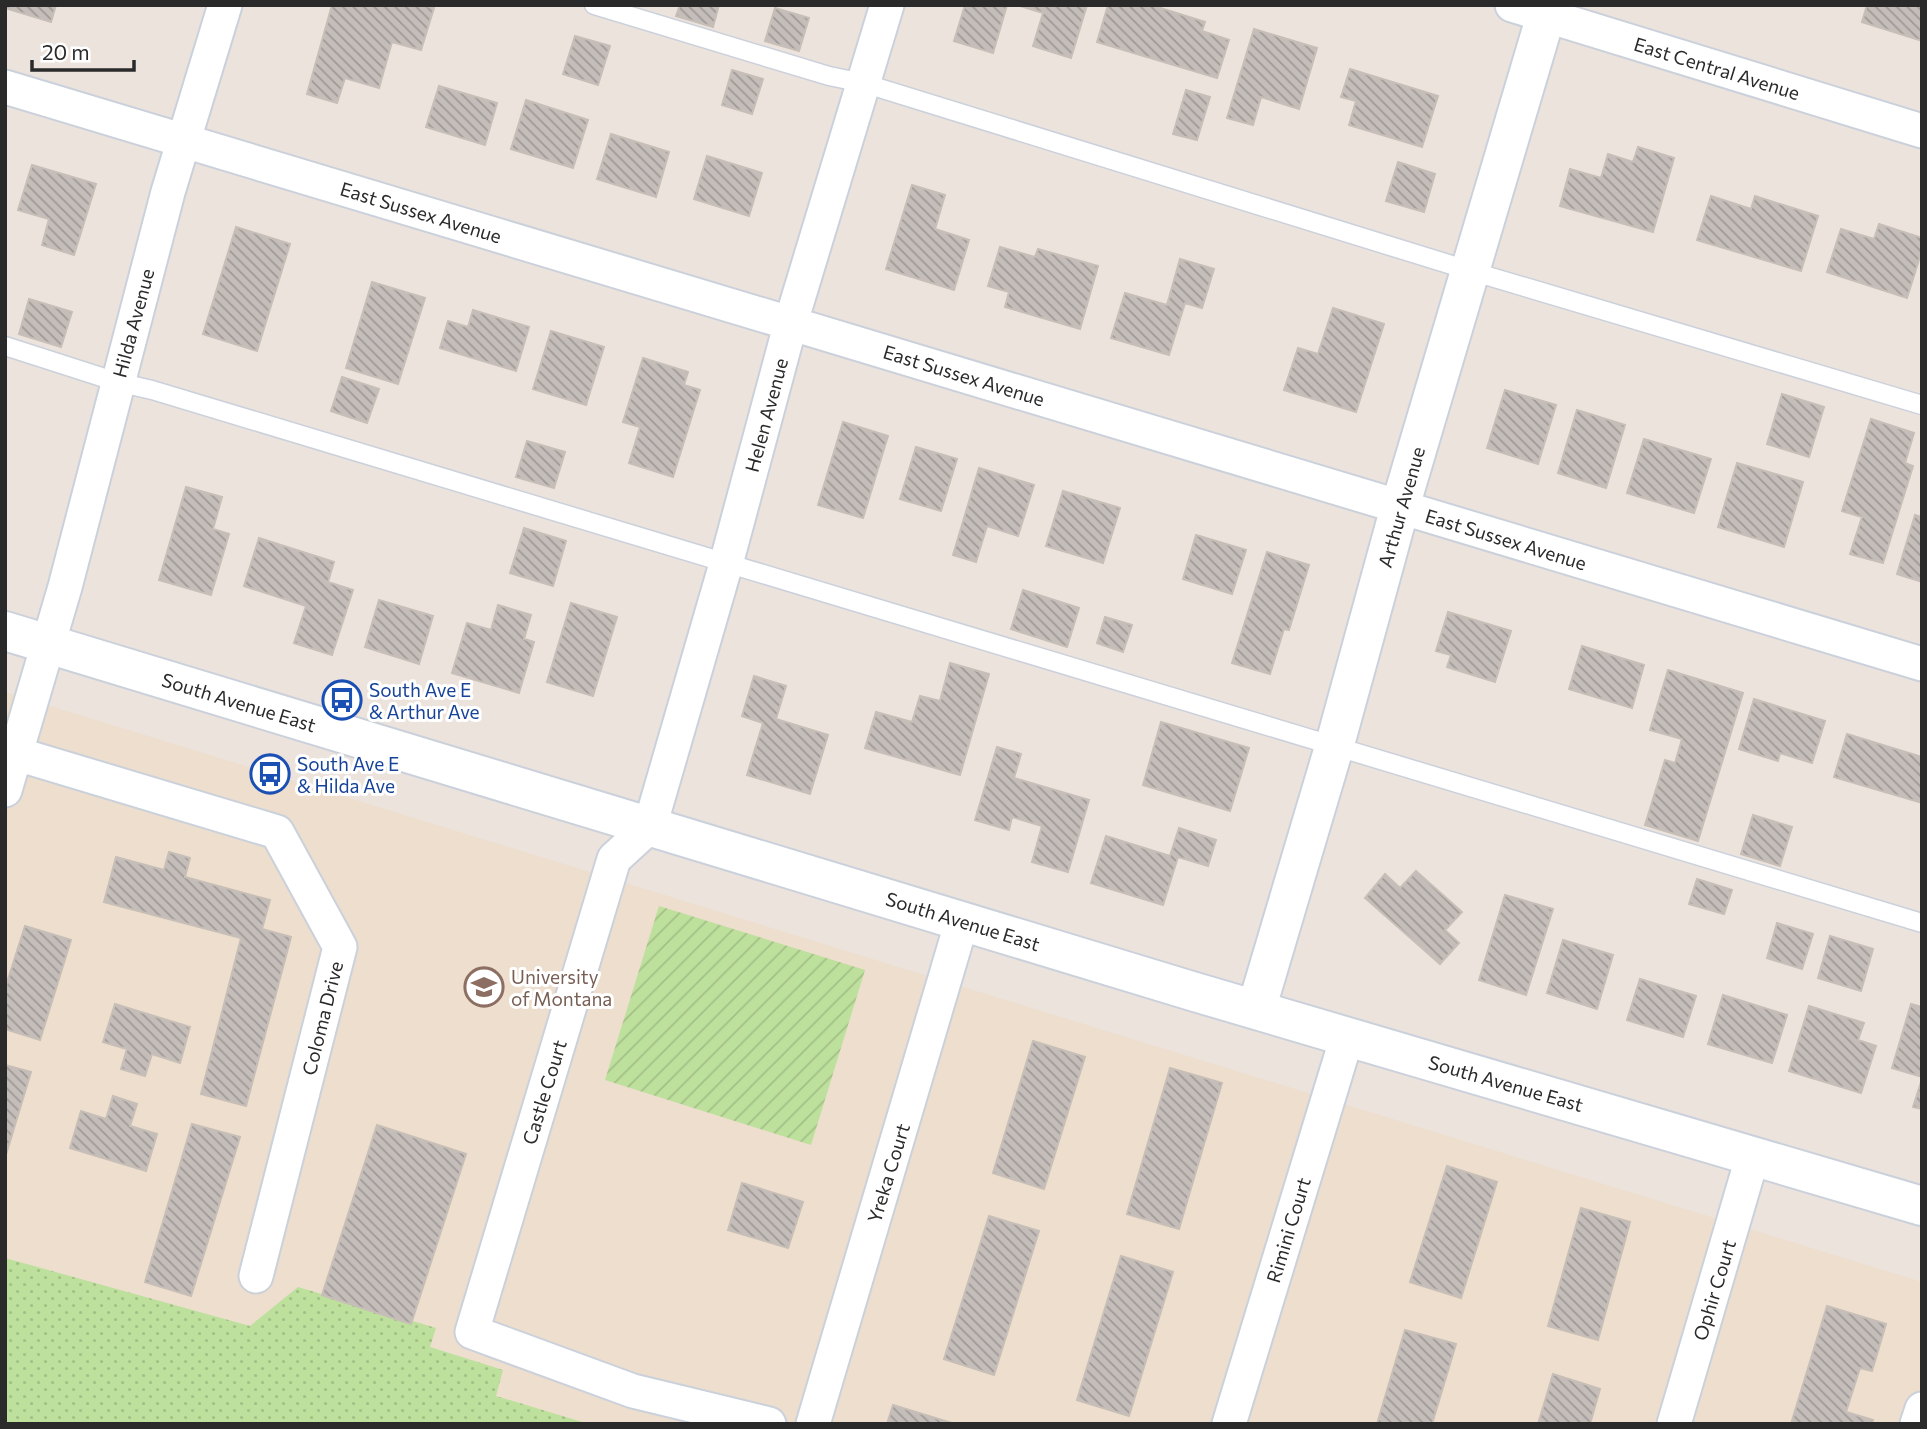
<svg xmlns="http://www.w3.org/2000/svg" width="1927" height="1429" font-family="Commissioner,sans-serif">
	<defs>
		<pattern id="grass-dots" width="8" height="8" patternUnits="userSpaceOnUse" patternTransform="scale(1.75)"><rect width="8" height="8" fill="#bde09c"/><path d="M2 2h.1M6 6h.1" fill="none" stroke="#a3c087" stroke-width="1.8" stroke-linecap="round"/></pattern>
		<pattern id="garden-furrows" width="10" height="10" patternUnits="userSpaceOnUse" patternTransform="scale(1.75)"><rect width="10" height="10" fill="#bde09c"/><path d="M-1 1l2-2M0 10L10 0M9 11l2-2" fill="none" stroke="#a3c087"/></pattern>
		<pattern id="building-back-hatch" width="6" height="6" patternUnits="userSpaceOnUse" patternTransform="scale(1.75)"><rect width="6" height="6" fill="#c4bdba"/><path d="M-1 5l2 2M0 0l6 6M5-1l2 2" fill="none" stroke="#9f9a97"/></pattern>
	</defs>
	<rect width="100%" height="100%" fill="#ece3dd"/>
	<path fill="#eddecd" d="M5 692 1922 1282V1424H5Z"/>
	<path fill="url(#grass-dots)" d="M5 1258 250 1326 298 1287 436 1328 430 1347 503 1370 496 1396 589 1424H5Z"/>
	<path fill="url(#garden-furrows)" d="M659 906 865 970 811 1145 605 1080Z"/>
	<path fill="url(#building-back-hatch)" stroke="#c7bfb7" stroke-width="2" d="M5 5H56L51 22 5 8Z
		M332 5H423L434 8 421 50 392 42 379 88 345 78 337 103 307 94Z
		M680 5H719L713 27 676 16Z
		M965 5H1007L993 53 954 41Z
		M1017 5H1087L1071 58 1033 46 1043 13Z
		M1108 5H1151L1205 22 1202 31 1229 40 1217 78 1097 42Z
		M1867 5H1922V41L1862 22Z
		M775 8 809 18 799 51 765 41Z
		M1254 29 1317 48 1299 109 1261 97 1253 125 1227 118Z
		M575 36 610 46 598 85 563 74Z
		M1350 69 1438 96 1422 147 1349 125 1356 101 1341 97Z
		M732 70 763 79 752 114 722 105Z
		M439 86 497 103 485 145 426 127Z
		M1186 90 1210 97 1197 140 1173 134Z
		M526 100 588 120 573 168 511 149Z
		M611 134 669 152 656 197 597 179Z
		M1638 147 1674 158 1653 232 1560 206 1570 169 1601 178 1608 154 1633 162Z
		M707 156 762 173 749 216 694 199Z
		M1398 162 1435 174 1424 212 1386 201Z
		M32 165 96 184 74 255 42 245 49 219 18 210Z
		M912 185 945 195 935 229 969 240 954 290 886 269Z
		M1711 196 1751 209 1755 196 1818 216 1801 271 1697 240Z
		M1879 224 1922 238V250L1907 298 1827 272 1841 229 1874 239Z
		M236 227 290 244 257 351 203 334Z
		M1000 247 1035 257 1038 249 1098 266 1080 329 1005 307 1009 292 988 286Z
		M1180 259 1214 269 1202 308 1185 303 1169 355 1111 338 1125 293 1167 305Z
		M372 282 425 298 398 384 346 368Z
		M29 299 72 312 61 347 19 334Z
		M1333 308 1384 324 1356 412 1284 390 1298 348 1318 354Z
		M473 310 529 327 516 371 440 348 448 321 468 327Z
		M551 331 604 347 586 405 533 389Z
		M643 358 688 372 684 385 700 390 673 477 629 463 640 427 623 422Z
		M342 377 379 389 367 423 331 411Z
		M1505 390 1556 405 1538 464 1487 448Z
		M1782 394 1824 407 1809 457 1767 444Z
		M1577 410 1625 425 1606 488 1558 473Z
		M1871 419 1914 433 1905 463 1913 466 1883 563 1850 554 1862 517 1842 511Z
		M843 422 888 436 863 518 818 505Z
		M1644 439 1711 459 1694 513 1627 493Z
		M527 441 565 452 554 488 516 477Z
		M916 447 957 459 941 511 900 499Z
		M1737 463 1803 482 1784 547 1718 527Z
		M979 468 1034 485 1018 536 987 526 976 562 953 555Z
		M186 487 222 497 213 529 229 534 211 595 159 580Z
		M1063 491 1120 508 1103 563 1046 546Z
		M1915 515 1922 517V582L1897 574Z
		M524 528 566 541 553 586 510 573Z
		M1196 535 1246 550 1232 594 1183 579Z
		M259 538 334 562 328 582 353 590 332 655 294 643 306 606 244 586Z
		M1267 552 1309 565 1289 630 1284 629 1270 674 1232 663Z
		M1023 590 1079 608 1067 647 1011 629Z
		M379 600 433 616 419 664 365 647Z
		M571 603 617 617 593 696 547 682Z
		M498 605 531 615 524 639 534 642 519 693 452 673 467 623 491 630Z
		M1448 612 1511 631 1495 682 1447 667 1451 655 1436 651Z
		M1105 617 1132 625 1123 652 1097 643Z
		M1582 646 1644 665 1632 708 1569 689Z
		M950 663 989 674 960 775 865 748 876 712 912 722 920 696 940 701Z
		M1668 670 1743 693 1698 841 1645 825 1665 760 1675 763 1682 739 1650 730Z
		M754 676 786 686 776 719 828 735 810 794 747 775 763 723 742 716Z
		M1754 699 1825 721 1812 763 1780 753 1778 761 1739 749Z
		M1161 722 1249 748 1230 811 1143 785Z
		M1847 734 1922 757V803L1834 777Z
		M997 747 1021 754 1014 778 1089 800 1068 872 1032 862 1042 826 1012 817 1009 830 975 820Z
		M1753 815 1792 827 1780 866 1741 854Z
		M1179 828 1216 840 1208 866 1178 857 1163 905 1091 883 1106 836 1170 856Z
		M169 852 190 858 185 877 270 900 262 929 291 937 246 1106 201 1094 241 938 104 902 116 857 164 870Z
		M1416 871 1462 912 1445 930 1459 943 1440 964 1365 898 1385 874 1400 888Z
		M1697 879 1732 890 1724 914 1689 904Z
		M1505 895 1553 909 1526 995 1479 980Z
		M1777 923 1813 934 1802 969 1767 958Z
		M25 926 71 940 40 1040 5 1029V989Z
		M1830 936 1873 949 1861 991 1818 978Z
		M1563 940 1613 955 1597 1009 1547 993Z
		M1640 979 1696 996 1683 1037 1627 1020Z
		M1723 995 1787 1015 1772 1063 1708 1044Z
		M115 1004 190 1027 180 1063 152 1054 145 1076 121 1069 127 1049 103 1042Z
		M1911 1004 1922 1007V1077L1892 1068Z
		M1809 1006 1864 1023 1858 1040 1876 1046 1861 1093 1789 1071Z
		M1033 1041 1085 1057 1044 1189 993 1173Z
		M5 1065 31 1072 5 1158Z
		M1170 1068 1222 1083 1179 1229 1127 1214Z
		M1922 1079V1109L1913 1107Z
		M113 1096 137 1104 130 1126 157 1134 146 1171 70 1148 81 1111 106 1119Z
		M192 1124 240 1137 191 1296 145 1282Z
		M377 1125 466 1154 411 1324 322 1295Z
		M1447 1166 1497 1182 1461 1298 1410 1282Z
		M742 1183 803 1202 788 1248 728 1230Z
		M1581 1208 1630 1222 1598 1340 1548 1326Z
		M989 1216 1039 1231 994 1375 944 1359Z
		M1121 1256 1173 1272 1129 1416 1077 1400Z
		M1827 1306 1886 1324 1872 1371 1860 1368 1846 1412 1873 1420 1872 1424H1791Z
		M1405 1330 1456 1344 1432 1424H1377Z
		M1553 1374 1600 1389 1590 1424H1538Z
		M893 1405 955 1424H887Z"/>
	<g fill="none" stroke-linecap="round" stroke-linejoin="round">
		<g stroke="#cbd1db" stroke-width="21">
			<path id="lane" d="M594 5 829 76 863 83 1471 271 1922 405
				M5 346 117 382 152 390C741 569 1332 744 1922 923"/>
		</g>
		<g stroke="#cbd1db" stroke-width="37">
			<path id="street" d="M1512 5 1922 131
				M5 87 1922 664
				M17 754 277 832 340 947 256 1276
				M5 790 65 587 168 192 225 5
				M769 1424 633 1391 472 1332 614 859 650 826 726 564 791 322 887 5
				M813 1424 962 921
				M1229 1424 1347 1037
				M1674 1424 1753 1155
				M1917 1424 1922 1409"/>
		</g>
		<g stroke="#cbd1db" stroke-width="42">
			<path id="secondary" d="M5 631 1195 992 1922 1206
				M1256 1010 1335 744 1400 507 1549 5"/>
		</g>
		<use href="#lane" stroke="#fff" stroke-width="18"/>
		<use href="#street" stroke="#fff" stroke-width="33"/>
		<use href="#secondary" stroke="#fff" stroke-width="38"/>
	</g>
	<defs>
		<g id="bus-ring" transform="scale(2.0125)"><circle r="9.5" fill="#fff" stroke="#1a4fb4" stroke-width="1.5"/><path d="M-5-6H5V4H4V6H2V4H-2V6H-4V4H-5ZM-3.5-4V0h7V-4ZM-3.5 1.2v1.5H-2V1.2ZM2 1.2v1.5H3.5V1.2Z" fill="#1a4fb4"/></g>
		<g id="university-ring" transform="scale(2.0125)"><circle r="9.5" fill="#fff" stroke="#8d6e63" stroke-width="1.5"/><path d="M0-5L7-2L0 1L-7-2ZM-4 1L0 2.5L4 1V4Q0 6-4 4Z" fill="#8d6e63"/></g>
	</defs>
	<g fill-rule="evenodd">
		<use href="#bus-ring" x="342" y="700"/>
		<use href="#bus-ring" x="270" y="774"/>
		<use href="#university-ring" x="484" y="987"/>
	</g>
	<g text-anchor="middle" dominant-baseline="central" stroke-width="6" stroke-linejoin="round" paint-order="stroke">
		<g font-size="19" fill="#2a2a2a" stroke="#fff">
			<text transform="translate(1717 68) rotate(17)">East Central Avenue</text>
			<text transform="translate(421 212) rotate(17)">East Sussex Avenue</text>
			<text transform="translate(133 323) rotate(-75)">Hilda Avenue</text>
			<text transform="translate(964 375) rotate(17)">East Sussex Avenue</text>
			<text transform="translate(766 415) rotate(-75)">Helen Avenue</text>
			<text transform="translate(1401 507) rotate(-74)">Arthur Avenue</text>
			<text transform="translate(1506 539) rotate(17)">East Sussex Avenue</text>
			<text transform="translate(239 702) rotate(17)">South Avenue East</text>
			<text transform="translate(963 921) rotate(17)">South Avenue East</text>
			<text transform="translate(322 1018) rotate(-76)">Coloma Drive</text>
			<text transform="translate(1506 1083) rotate(16)">South Avenue East</text>
			<text transform="translate(544 1092) rotate(-73)">Castle Court</text>
			<text transform="translate(888 1173) rotate(-73)">Yreka Court</text>
			<text transform="translate(1288 1230) rotate(-73)">Rimini Court</text>
			<text transform="translate(1714 1290) rotate(-73)">Ophir Court</text>
		</g>
		<g font-size="19" fill="#164399" stroke="#fff" text-anchor="start">
			<text x="369" y="689">South Ave E<tspan x="369" dy="22">&amp; Arthur Ave</tspan></text>
			<text x="297" y="763">South Ave E<tspan x="297" dy="22">&amp; Hilda Ave</tspan></text>
		</g>
		<g font-size="19" fill="#785e54" stroke="#fff" text-anchor="start">
			<text x="511" y="976">University<tspan x="511" dy="22">of Montana</tspan></text>
		</g>
	</g>
	<rect width="1927" height="1429" fill="none" stroke="#2a2a2a" stroke-width="14"/>
	<path d="M32 60v10h102v-10" fill="none" stroke="#2a2a2a" stroke-width="3.5"/>
	<text x="42" y="60" font-size="21" fill="#2a2a2a" stroke="#ffffff" stroke-width="5" paint-order="stroke">20 m</text>
</svg>
